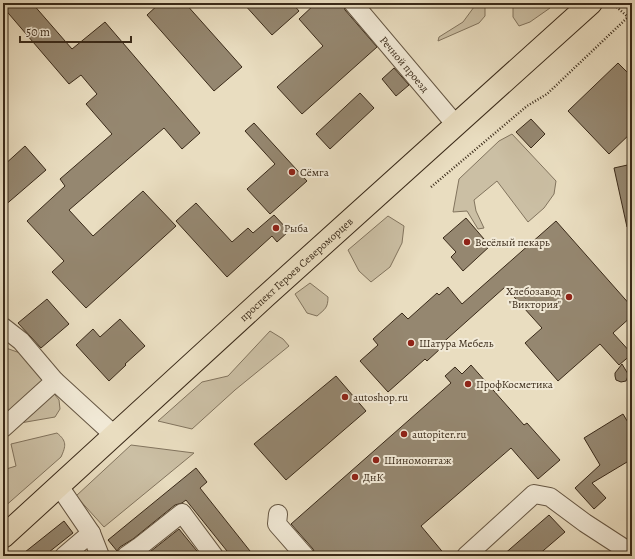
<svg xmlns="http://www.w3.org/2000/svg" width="635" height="559" font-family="Alegreya,serif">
	<rect width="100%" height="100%" fill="#e9ddc0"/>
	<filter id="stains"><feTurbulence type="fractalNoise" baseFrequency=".005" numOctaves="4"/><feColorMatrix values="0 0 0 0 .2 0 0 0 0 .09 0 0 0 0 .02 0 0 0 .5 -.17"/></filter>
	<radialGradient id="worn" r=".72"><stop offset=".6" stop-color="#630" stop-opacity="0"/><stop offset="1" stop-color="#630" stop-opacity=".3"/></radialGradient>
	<path fill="#cbbfa4" stroke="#82745e" d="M473 3H485V16L479 23 438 41 439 37 463 22 474 7Z
		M513 3H554L550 8 530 22 519 26 513 17Z
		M512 134 556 181 554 194 544 208 528 222 497 181 474 200 476 211 484 228 478 229 467 211 453 212 459 179 499 141Z
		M388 216 404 226 402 243 390 267 371 282 359 271 348 250Z
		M310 283 328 297C328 308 325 309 317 316L307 313 295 294Z
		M270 331 283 339 289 346 235 390 192 429 158 421 202 382 228 376Z
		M3 347 23 354 59 400 60 409 55 417 3 426Z
		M57 433C67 441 66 446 61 457L3 508V470L16 466 11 444Z
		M131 445 194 453 104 527 76 496Z"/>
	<path fill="#958770" stroke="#3a2a19" d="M3 3H32L72 49 105 22 200 133 182 149 164 128 69 210 93 236 143 191 176 226 86 308 52 272 64 261 27 221 65 186 60 179 112 134 86 104 97 94 81 75 69 84 3 7Z
		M160 3H185L242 67 214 91 147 15Z
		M243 3H292L299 11 272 35Z
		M316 3H343L345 10 377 47 302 114 277 87 323 46 299 19Z
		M618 63 632 77V132L609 154 568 111Z
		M394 68 409 85 396 96 382 79Z
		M360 93 374 108 330 149 316 134Z
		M531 119 545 134 531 148 516 132Z
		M254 123 307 181 270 214 247 189 275 164 245 131Z
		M25 146 46 170 3 207V166Z
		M632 164V226L627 227 614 168Z
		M196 203 232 242 248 228 253 233 274 215 289 231 277 242 272 236 227 277 176 221Z
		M466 218 490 246 463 271 451 257 456 252 443 238Z
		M556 221 632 307V316L613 333 632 354 619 365 600 344 558 381 525 343 542 328 505 287 438 347 440 349 427 361 425 359 388 392 360 361 378 345 373 339 402 313 408 319 437 293 439 295 448 287 462 304Z
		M47 299 69 324 41 348 18 323Z
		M120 319 145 346 125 364 126 365 109 381 76 345 93 329 100 337Z
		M622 364 628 374V376L626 381 621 382 616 380 615 376V373Z
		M471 365 524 425 527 423 560 460 538 479 511 448 421 526 446 556H316L313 549 291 524 451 383 445 376 455 367 462 374Z
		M336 376 366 411 286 480 254 444Z
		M623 414 632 429V459L592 483 606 498 594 509 575 488 600 465 584 438Z
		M196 468 207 482 200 488 254 556H231L186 500 182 503 175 505 133 539 120 547 117 551 108 540Z
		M549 515 565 532 537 556H502Z
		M64 521 73 533 44 556H20Z
		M179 529 201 556H144L146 555Z"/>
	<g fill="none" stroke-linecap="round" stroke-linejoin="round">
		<g stroke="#665743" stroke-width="20">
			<g id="minor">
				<path id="s1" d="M353 3 456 125"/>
				<path d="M3 327 21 341 55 381"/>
				<path d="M3 428 55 381 114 435"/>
				<path d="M59 486 91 533 100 556"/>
				<path d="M278 514 277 524 305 556"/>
				<path d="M64 556 91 533"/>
				<path d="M126 556 139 547 182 513 214 556"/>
				<path d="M466 556 534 494 550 497 585 523 625 549 630 556"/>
			</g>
		</g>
		<g stroke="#3a2a19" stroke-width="24">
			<g id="major">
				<path id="s2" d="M3 537 266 296 591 3"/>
			</g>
		</g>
		<path stroke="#3a2a19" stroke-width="2.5" stroke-dasharray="1 2" stroke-linecap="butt" d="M612 3 628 17 632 14
			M431 187 527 106 547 94 628 17"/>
		<use href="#minor" stroke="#f1e9d6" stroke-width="18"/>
		<use href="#major" stroke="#e9ddc0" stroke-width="22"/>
	</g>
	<g fill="#8f2418" stroke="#f1e9d6" stroke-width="1.5">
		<circle cx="292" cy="172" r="4"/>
		<circle cx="276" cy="228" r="4"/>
		<circle cx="467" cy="242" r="4"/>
		<circle cx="569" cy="297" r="4"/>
		<circle cx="411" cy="343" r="4"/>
		<circle cx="468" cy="384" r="4"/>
		<circle cx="345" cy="397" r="4"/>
		<circle cx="404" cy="434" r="4"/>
		<circle cx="376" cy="460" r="4"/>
		<circle cx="355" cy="477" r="4"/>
	</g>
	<g text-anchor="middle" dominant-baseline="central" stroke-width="4" stroke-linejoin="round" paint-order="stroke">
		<g font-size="11" fill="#3a2a19" stroke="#f1e9d6">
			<text stroke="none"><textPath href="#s1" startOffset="80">Речной проезд</textPath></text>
			<text stroke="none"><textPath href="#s2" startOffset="397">проспект Героев Североморцев</textPath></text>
		</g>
		<g font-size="11" fill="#3a2a19" stroke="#f1e9d6" text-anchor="start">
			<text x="300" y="172">Сёмга</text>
			<text x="284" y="228">Рыба</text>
			<text x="475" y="242">Весёлый пекарь</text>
			<text x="561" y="291" text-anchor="end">Хлебозавод<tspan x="561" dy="13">"Виктория"</tspan></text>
			<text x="419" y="343">Шатура Мебель</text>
			<text x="476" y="384">ПрофКосметика</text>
			<text x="353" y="397">autoshop.ru</text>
			<text x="412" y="434">autopiter.ru</text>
			<text x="384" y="460">Шиномонтаж</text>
			<text x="363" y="477">ДнК</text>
		</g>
	</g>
	<rect width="635" height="559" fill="none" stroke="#e9ddc0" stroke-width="16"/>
	<rect x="4" y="4" width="627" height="551" fill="none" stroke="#3a2a19" stroke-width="2"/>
	<rect x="8" y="8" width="619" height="543" fill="none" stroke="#3a2a19"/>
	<path d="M20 36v6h111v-6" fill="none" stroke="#3a2a19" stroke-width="2"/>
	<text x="26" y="36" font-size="12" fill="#3a2a19" stroke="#f1e9d6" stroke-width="3" paint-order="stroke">50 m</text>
	<rect width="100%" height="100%" filter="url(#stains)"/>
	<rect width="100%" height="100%" fill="url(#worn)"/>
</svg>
